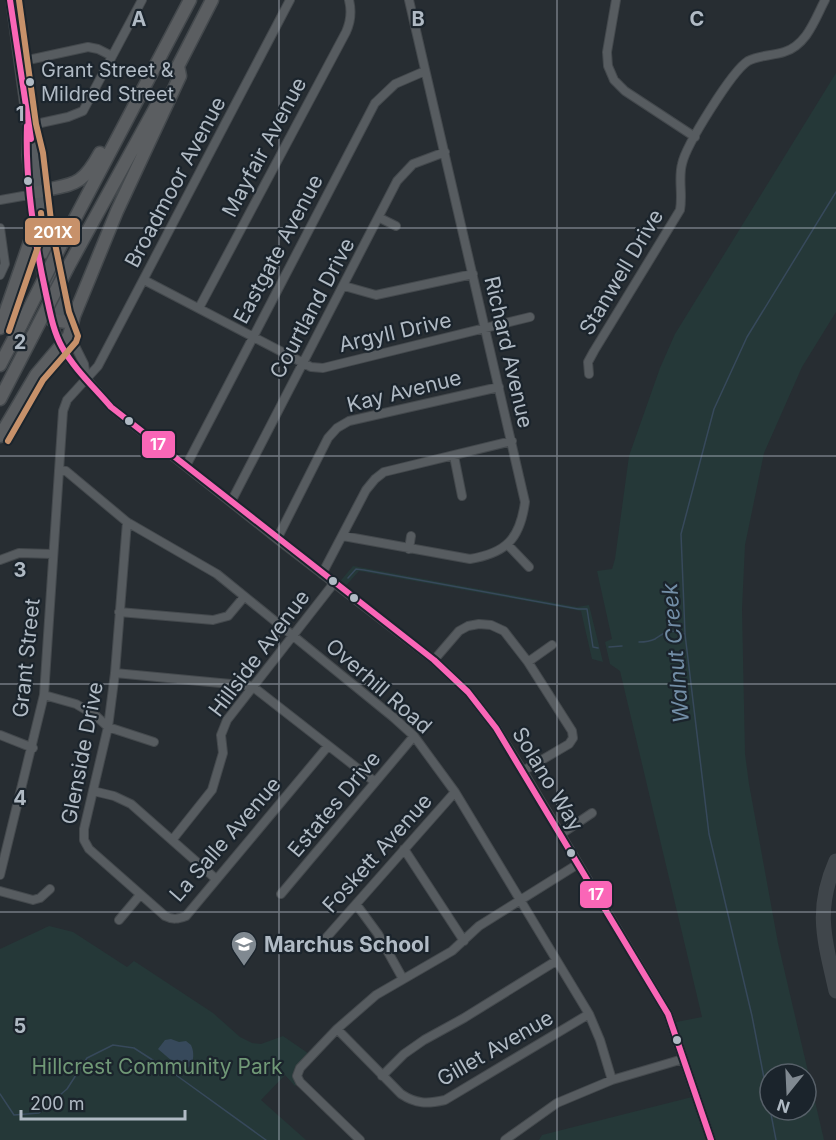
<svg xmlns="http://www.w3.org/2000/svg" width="836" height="1140" font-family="Inter,sans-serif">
	<rect width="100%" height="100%" fill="#272d32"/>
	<path fill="#253838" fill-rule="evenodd" d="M836 73V312L802 367 764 453 745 545 742 609 745 754 749 784 778 943 824 1140H539L542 1135 696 1096 671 1023 702 1017 620 671 610 664 605 642 612 639 597 571 612 569 615 559 629 456 660 368 675 334ZM770 1074H806V1110H770Z
		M353 566 577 607 589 605 603 662 592 659 581 611 359 571 342 590 337 585Z
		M49 926 73 932 127 967 134 961 213 1013 240 1037 252 1043 261 1044 283 1036 312 1056 300 1068V1082L295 1086 285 1075 261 1100 306 1140H0V949Z"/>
	<path fill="#37495b" d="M171 1039 179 1042 186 1041 191 1045C194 1051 195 1062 188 1068L179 1067 158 1049 165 1040Z"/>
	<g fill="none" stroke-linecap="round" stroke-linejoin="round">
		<path stroke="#37495b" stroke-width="1.5" d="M348 578 356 569 364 570 578 609H587L593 647 598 648
			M639 642C644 642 651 641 655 639 669 630 668 629 685 634
			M609 647 622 646
			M0 1094 14 1115 39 1113 67 1089 87 1058 113 1045 134 1048 176 1075 266 1140
			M776 1140 752 1016 709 834 685 634 681 534 714 409 747 337 836 192"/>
		<path stroke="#40464b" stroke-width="15" d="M836 861C814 911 825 941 836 991"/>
		<g stroke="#44494d" stroke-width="10">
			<path id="minor" d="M10 0 27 126 34 154 43 230 48 253
				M616 0 607 52 608 66 614 80 625 91 695 137
				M19 62 88 47 98 49 112 56
				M27 126 26 155 34 232
				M27 126 68 117 83 111 142 0
				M0 200 34 194
				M380 218 396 226
				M0 228 5 264 0 275
				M36 247 48 306
				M51 268 60 315 64 323
				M144 280 311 367 323 368 530 317
				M344 286 376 295 473 274
				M199 308 346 32C351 21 352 12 349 0
				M51 317 61 345 70 360 111 407 277 539 434 660 468 692 496 728 523 771 668 1014 711 1140
				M69 334 84 364 86 377
				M589 374 588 362 594 351 680 210C683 194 678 179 682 164 686 145 732 71 748 61 759 55 772 56 784 52 807 45 815 19 825 0
				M454 456 462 496
				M186 466 375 103 395 84 425 71
				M59 470 66 471 127 522 217 574 393 717 414 736 455 792 589 1014 600 1040 612 1080
				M231 502 397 181 413 164 445 152
				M127 522 115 673 108 727 84 829V840L89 849 165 916C173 920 178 919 186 916L328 746
				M343 536 470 559C506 553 520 539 525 502L409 0
				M277 539 328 438 337 428 349 421 499 387
				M507 544 529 567
				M409 549 411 536
				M0 560 19 553 52 554
				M322 574 366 490 375 479 384 472 512 441
				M119 612 213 620 228 616 244 597
				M434 660 459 631 468 626 479 624 491 625 504 631 528 662 572 731 573 738 569 744 523 771
				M528 662 552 645
				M115 673 252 686 375 782
				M44 695 76 704 95 715 108 727 154 742
				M0 735 33 748
				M93 791 114 796 131 804 216 879
				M561 834 592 813
				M173 839 212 790 223 753 221 735 227 720 334 583
				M404 849 464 941
				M0 875 44 695 63 411 67 400 98 366 290 0
				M0 891 33 900 40 898 50 889
				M281 894 414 736
				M356 904 378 934 403 979
				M119 920 140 895
				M326 938 455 792
				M337 1029 401 1094C416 1104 427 1104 445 1100L589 1014
				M382 1076 404 1054 424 1040 464 1018 556 961
				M360 1140 300 1082 297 1076 300 1068 337 1029 376 995 452 951 479 926 578 864
				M505 1140 557 1103 612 1080 683 1059"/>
		</g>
		<g stroke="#44494d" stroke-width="15">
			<path id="highway" d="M175 72 212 0
				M38 192C73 183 81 188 100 153
				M60 247 190 0
				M26 256 36 250 47 252
				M68 267 158 103
				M52 320 67 322 73 318
				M0 328 34 230
				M0 365 21 325
				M0 399 33 335
				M0 436 36 375 69 336 74 316 117 211 180 76 178 66"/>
		</g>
		<use href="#minor" stroke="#575c60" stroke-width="8"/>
		<use href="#highway" stroke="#5b5e61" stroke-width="12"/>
		<g stroke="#44494d" stroke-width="15" stroke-linecap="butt">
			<path id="highway-bridge" d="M21 325 60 247
				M33 335 68 267"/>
		</g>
		<use href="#highway-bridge" stroke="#5b5e61" stroke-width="12"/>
		<g stroke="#1b242c" stroke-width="10">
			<path id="bus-1" d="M10 0 31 139
				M27 126C25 182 34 239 46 294 50 312 53 331 62 347 75 370 94 387 111 407L434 660 468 692 496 728 668 1014 711 1140"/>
		</g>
		<g stroke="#1b242c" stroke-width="10">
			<path id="bus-2" d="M9 331 43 232 41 213
				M8 441 43 380 76 342 78 336 69 312 52 229 43 153 36 124 19 0"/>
		</g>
		<use href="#bus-1" stroke="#fa66b7" stroke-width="6"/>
		<use href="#bus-2" stroke="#c7916a" stroke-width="6"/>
	</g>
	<path fill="none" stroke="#b0bac4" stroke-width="1.5" stroke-opacity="0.55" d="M279 0V1140M557 0V1140M0 228H836M0 456H836M0 684H836M0 912H836"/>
	<defs>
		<g id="school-pin" transform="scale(1.35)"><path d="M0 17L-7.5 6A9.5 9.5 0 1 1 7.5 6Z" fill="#808991" stroke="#1b242c"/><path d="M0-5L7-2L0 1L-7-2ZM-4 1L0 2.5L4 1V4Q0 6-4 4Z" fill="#fff"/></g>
	</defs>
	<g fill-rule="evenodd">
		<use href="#school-pin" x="244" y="944"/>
	</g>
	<g fill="#b0bac4" stroke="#1b242c" stroke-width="2">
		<circle cx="30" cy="82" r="5"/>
		<circle cx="28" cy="181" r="5"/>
		<circle cx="129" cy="421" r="5"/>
		<circle cx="333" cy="581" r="5"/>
		<circle cx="354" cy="598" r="5"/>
		<circle cx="571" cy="853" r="5"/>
		<circle cx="677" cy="1040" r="5"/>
	</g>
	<g text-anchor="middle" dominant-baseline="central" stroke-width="4.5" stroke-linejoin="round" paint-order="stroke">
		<g font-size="20" fill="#b0bac4" stroke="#1b242c" text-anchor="start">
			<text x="41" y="70">Grant Street &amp;<tspan x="41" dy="24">Mildred Street</tspan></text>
		</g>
		<g font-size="21" fill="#b0bac4" stroke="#1b242c">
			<text transform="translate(264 147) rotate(-62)">Mayfair Avenue</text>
			<text transform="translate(175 182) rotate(-62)">Broadmoor Avenue</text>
			<text transform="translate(278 249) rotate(-62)">Eastgate Avenue</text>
			<text transform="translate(621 272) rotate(-59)">Stanwell Drive</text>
			<text transform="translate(312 308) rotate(-62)">Courtland Drive</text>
			<text transform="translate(395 332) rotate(-13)">Argyll Drive</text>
			<text transform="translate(509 352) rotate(77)">Richard Avenue</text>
			<text transform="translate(404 391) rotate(-14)">Kay Avenue</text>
			<text transform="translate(259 653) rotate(-53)">Hillside Avenue</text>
			<text transform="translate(26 658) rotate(-84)">Grant Street</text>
			<text transform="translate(379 686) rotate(41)">Overhill Road</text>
			<text transform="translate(82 753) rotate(-79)">Glenside Drive</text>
			<text transform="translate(548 779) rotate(59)">Solano Way</text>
			<text transform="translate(334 804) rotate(-50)">Estates Drive</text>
			<text transform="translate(225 839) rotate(-49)">La Salle Avenue</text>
			<text transform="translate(377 853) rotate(-48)">Foskett Avenue</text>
			<text transform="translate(495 1048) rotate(-30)">Gillet Avenue</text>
		</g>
		<g font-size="21" font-weight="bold" fill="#b0bac4" stroke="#1b242c" text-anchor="start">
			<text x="264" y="944">Marchus School</text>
		</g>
		<g font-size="21" fill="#709876" stroke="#1b242c">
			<text x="157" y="1066">Hillcrest Community Park</text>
		</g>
		<g font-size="22" font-style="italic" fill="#728da6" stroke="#1b242c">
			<text transform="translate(675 653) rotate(-95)">Walnut Creek</text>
		</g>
	</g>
	<g font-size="20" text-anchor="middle" font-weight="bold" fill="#b0bac4" stroke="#1b242c" stroke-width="4.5" stroke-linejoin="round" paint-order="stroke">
		<text x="139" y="26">A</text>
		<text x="418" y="26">B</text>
		<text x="697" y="26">C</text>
		<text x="20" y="121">1</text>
		<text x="20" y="349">2</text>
		<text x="20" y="577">3</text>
		<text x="20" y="805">4</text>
		<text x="20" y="1033">5</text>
	</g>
	<g stroke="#1b242c" stroke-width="2">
		<rect x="24" y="217" width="57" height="29" rx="6" fill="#c7916a"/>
		<rect x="141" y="430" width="35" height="29" rx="6" fill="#fa66b7"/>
		<rect x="579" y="880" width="34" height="29" rx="6" fill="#fa66b7"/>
	</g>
	<g font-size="16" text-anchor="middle" font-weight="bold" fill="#fff">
		<text x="53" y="238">201X</text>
		<text x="158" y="450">17</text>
		<text x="596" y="900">17</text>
	</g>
	<g transform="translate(788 1092) rotate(198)"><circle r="28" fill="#1b242c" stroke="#576069" stroke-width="1.5"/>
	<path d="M0-4.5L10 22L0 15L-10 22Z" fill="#808991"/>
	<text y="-9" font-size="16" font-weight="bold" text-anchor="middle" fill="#b0bac4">N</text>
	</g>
	<path d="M21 1110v9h164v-9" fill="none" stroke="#b0bac4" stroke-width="3"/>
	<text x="30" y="1110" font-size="18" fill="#b0bac4" stroke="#1b242c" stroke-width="4.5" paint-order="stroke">200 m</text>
</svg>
